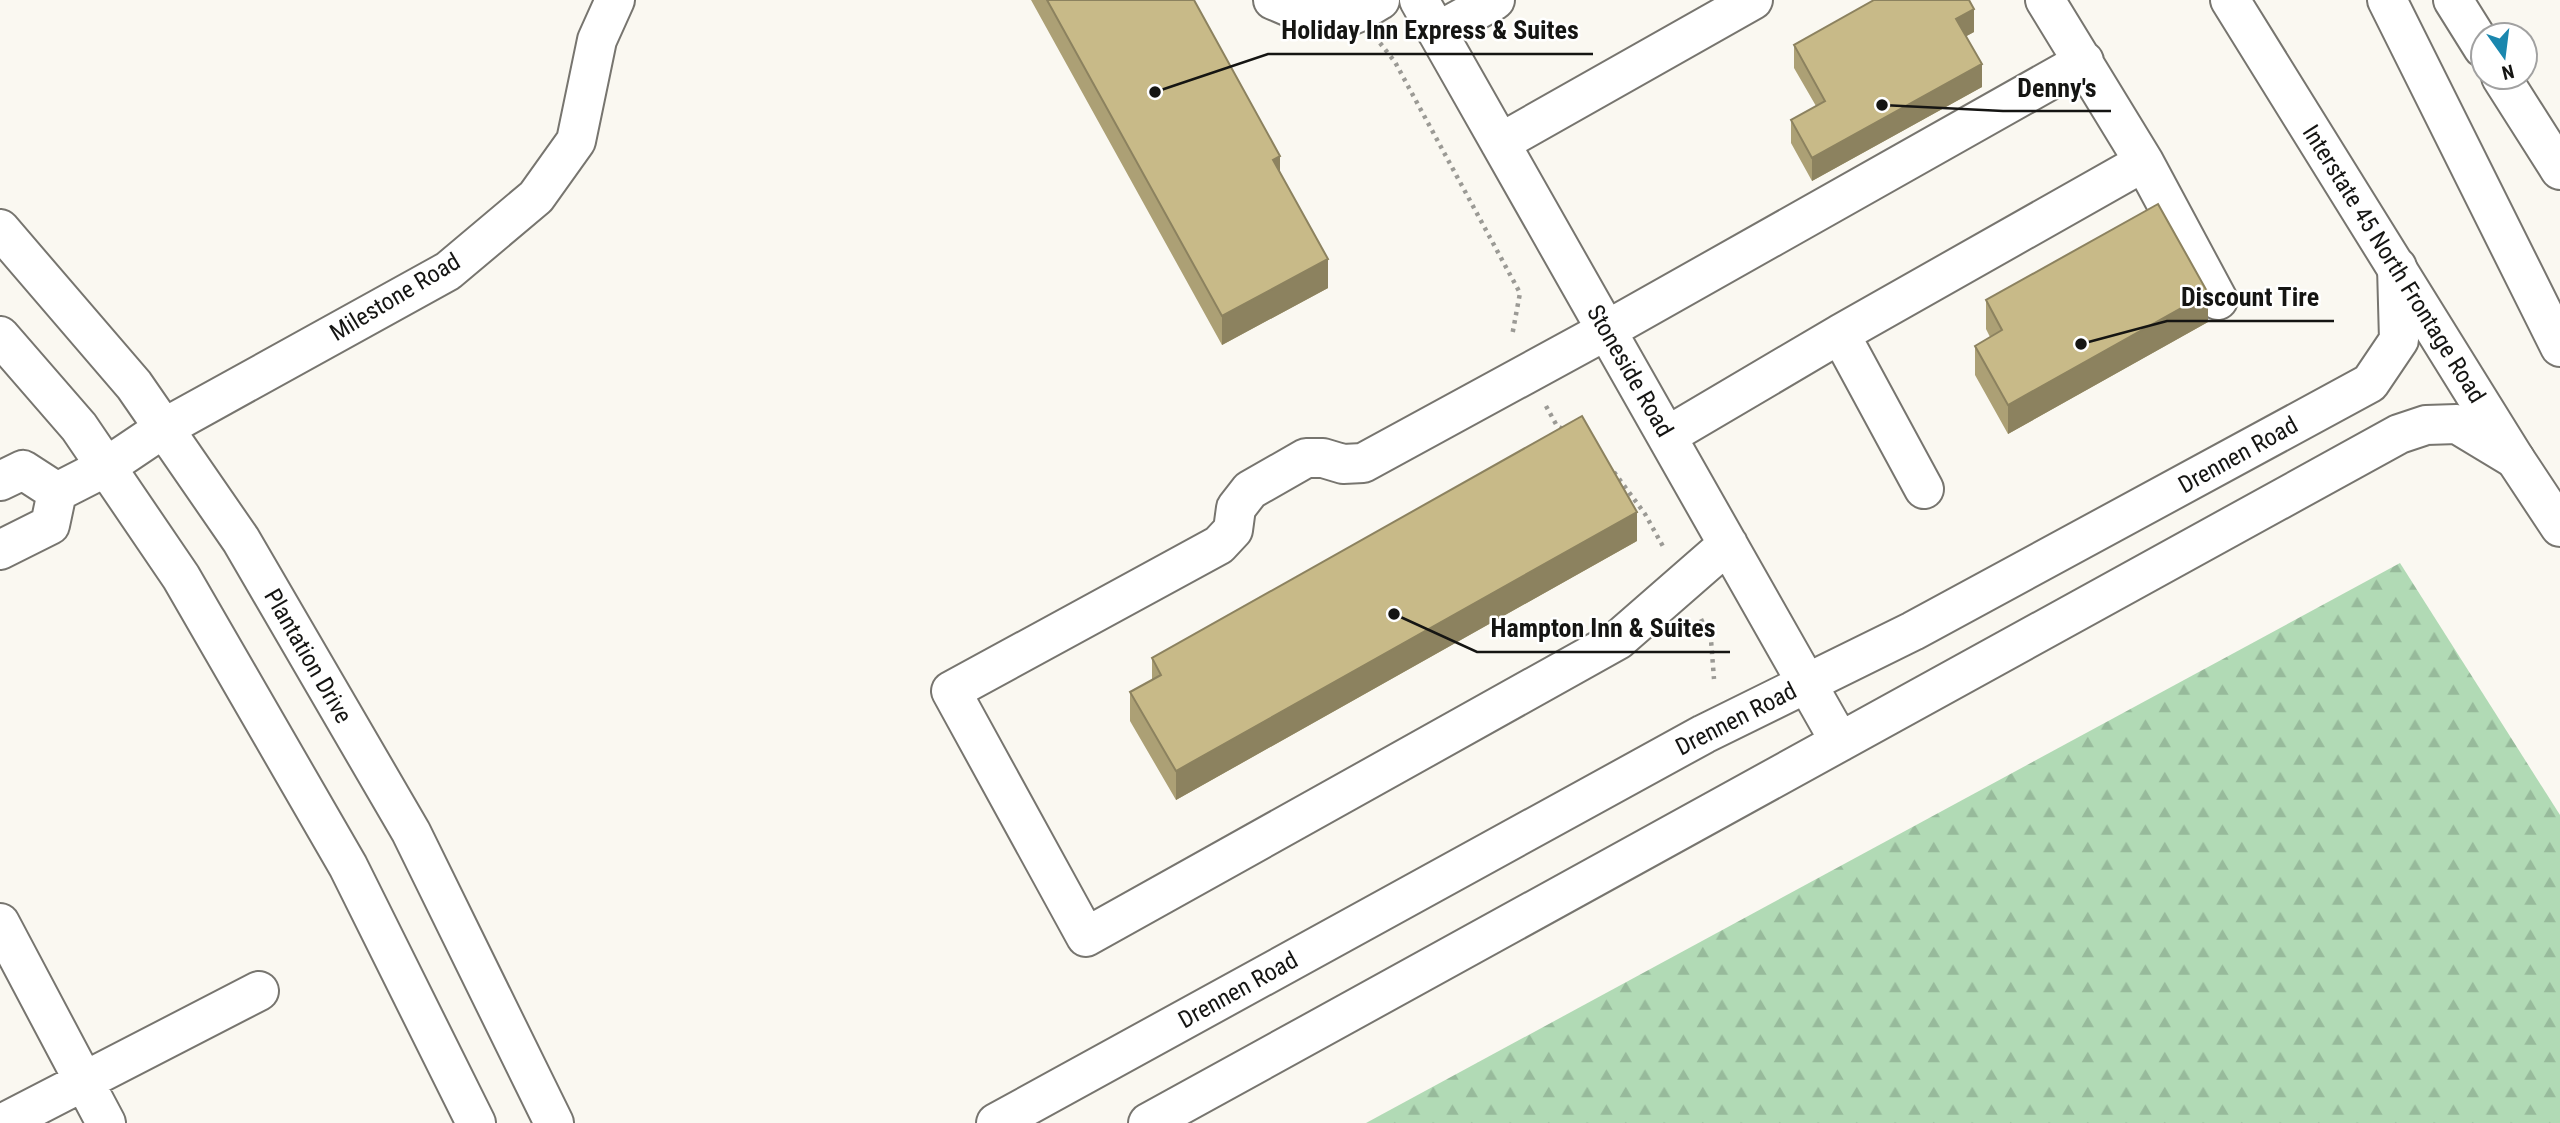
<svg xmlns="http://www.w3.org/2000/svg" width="2560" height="1123" font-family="'Roboto Condensed',sans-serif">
	<defs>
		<pattern id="forest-firs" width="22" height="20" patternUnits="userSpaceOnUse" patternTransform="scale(1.75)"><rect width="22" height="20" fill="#b1dab5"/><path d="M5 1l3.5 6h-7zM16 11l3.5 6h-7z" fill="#97ba9b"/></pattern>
	</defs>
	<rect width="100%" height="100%" fill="#faf8f1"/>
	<path fill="url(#forest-firs)" d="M2400 563 2560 815V1123H1366Z"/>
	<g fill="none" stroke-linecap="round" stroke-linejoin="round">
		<g stroke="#77756f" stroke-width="42">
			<path id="minor" d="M1273 0C1291 7 1313 19 1333 19 1348 20 1367 8 1380 0
				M1419 0 1840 742
				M2045 0 2144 162 2218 300
				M1437 32 1495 0
				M1500 143 1753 0
				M0 229 134 385 241 540 411 832 554 1123
				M0 336 79 427 181 577 348 866 476 1123
				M1667 436 1840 334
				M0 481 23 470 57 492
				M1924 489 1840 334 2144 162
				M1728 544 1618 640 1086 937 951 691 1219 545 1233 530 1236 508 1250 490 1306 458H1323L1343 464 1363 463 1607 330 2084 61
				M0 550 50 525 57 492 106 467 164 428 448 271 536 197 576 141 597 40 615 0
				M0 923 106 1123
				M3 1123 259 991
				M996 1123 1704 734 1913 631 2370 383 2399 340 2397 267
				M1148 1123 2399 434 2426 425 2457 424 2515 459"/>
		</g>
		<g stroke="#77756f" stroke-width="42">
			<path id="major" d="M2230 0 2515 459 2560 527"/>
		</g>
		<g stroke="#77756f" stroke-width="42">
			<path id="highway" d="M2387 0 2560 347
				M2453 0 2483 48
				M2501 77 2560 170"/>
		</g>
		<path stroke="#9b9a95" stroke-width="4.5" stroke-dasharray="3.5 5" stroke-linecap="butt" d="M1380 43 1395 62 1520 293 1512 336
			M1546 406 1557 426 1563 429
			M1614 472 1645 514 1665 550
			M1701 619 1711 640 1714 679"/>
		<use href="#minor" stroke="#fff" stroke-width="38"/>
		<use href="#major" stroke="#fff" stroke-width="38"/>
		<use href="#highway" stroke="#fff" stroke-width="38"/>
	</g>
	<path fill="#aca075" d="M1031 0H1194L1280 173 1328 288 1222 345Z
		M1974 32 1966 36 1982 87 1812 181 1791 143V120L1816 106 1794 68V45Z
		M1986 300 2208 322 2008 434 1975 375V346L1990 337 1986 329Z
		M1637 541 1176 800 1130 721V692L1152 680V658Z"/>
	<path fill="#8c825f" d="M1974 9V32L1956 42V19Z
		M1982 64V87L1812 181V158Z
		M1280 156V184L1273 160Z
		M1328 259V288L1222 345V316Z
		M2208 293V322L2008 434V405Z
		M1637 512V541L1176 800V771Z"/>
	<path fill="#c8ba88" stroke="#8c825f" stroke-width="2" d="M1047 0H1194L1280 156 1273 160 1328 259 1222 316Z
		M1874 0H1969L1974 9 1956 19 1982 64 1812 158 1791 120 1825 101 1794 45Z
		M2158 204 2208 293 2008 405 1975 346 2002 330 1986 300Z
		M1582 416 1637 512 1176 771 1130 692 1161 675 1152 658Z"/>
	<g text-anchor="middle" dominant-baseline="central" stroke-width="5" stroke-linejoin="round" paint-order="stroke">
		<g font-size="24" fill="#151513" stroke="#fff">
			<text transform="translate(2394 264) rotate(58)">Interstate 45 North Frontage Road</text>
			<text transform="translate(395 297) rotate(-31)">Milestone Road</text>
			<text transform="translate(1630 371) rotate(60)">Stoneside Road</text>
			<text transform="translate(2238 455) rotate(-29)">Drennen Road</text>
			<text transform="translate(308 656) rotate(60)">Plantation Drive</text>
			<text transform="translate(1736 719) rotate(-27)">Drennen Road</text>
			<text transform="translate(1238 990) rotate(-29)">Drennen Road</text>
		</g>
	</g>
	<path fill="none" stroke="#151513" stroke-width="2.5" d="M1155 92L1268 54H1593M1882 105L2003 111H2111M2081 344L2167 321H2334M1394 614L1477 652H1730"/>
	<g fill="#151513" stroke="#fff" stroke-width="2.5">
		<circle cx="1155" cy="92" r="7"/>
		<circle cx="1882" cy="105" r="7"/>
		<circle cx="2081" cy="344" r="7"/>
		<circle cx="1394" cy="614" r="7"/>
	</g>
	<g font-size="26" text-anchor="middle" font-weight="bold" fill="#151513" stroke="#fff" stroke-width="5" stroke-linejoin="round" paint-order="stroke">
		<text x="1430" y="39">Holiday Inn Express &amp; Suites</text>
		<text x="2057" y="97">Denny's</text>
		<text x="2250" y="306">Discount Tire</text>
		<text x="1603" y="637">Hampton Inn &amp; Suites</text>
	</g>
	<g transform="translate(2504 56) rotate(166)"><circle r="33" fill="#ffffff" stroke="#a1a1a1" stroke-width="2"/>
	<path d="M0-5L12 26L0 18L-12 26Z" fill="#1a87ae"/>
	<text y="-10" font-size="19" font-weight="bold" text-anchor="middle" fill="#151513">N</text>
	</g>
</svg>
